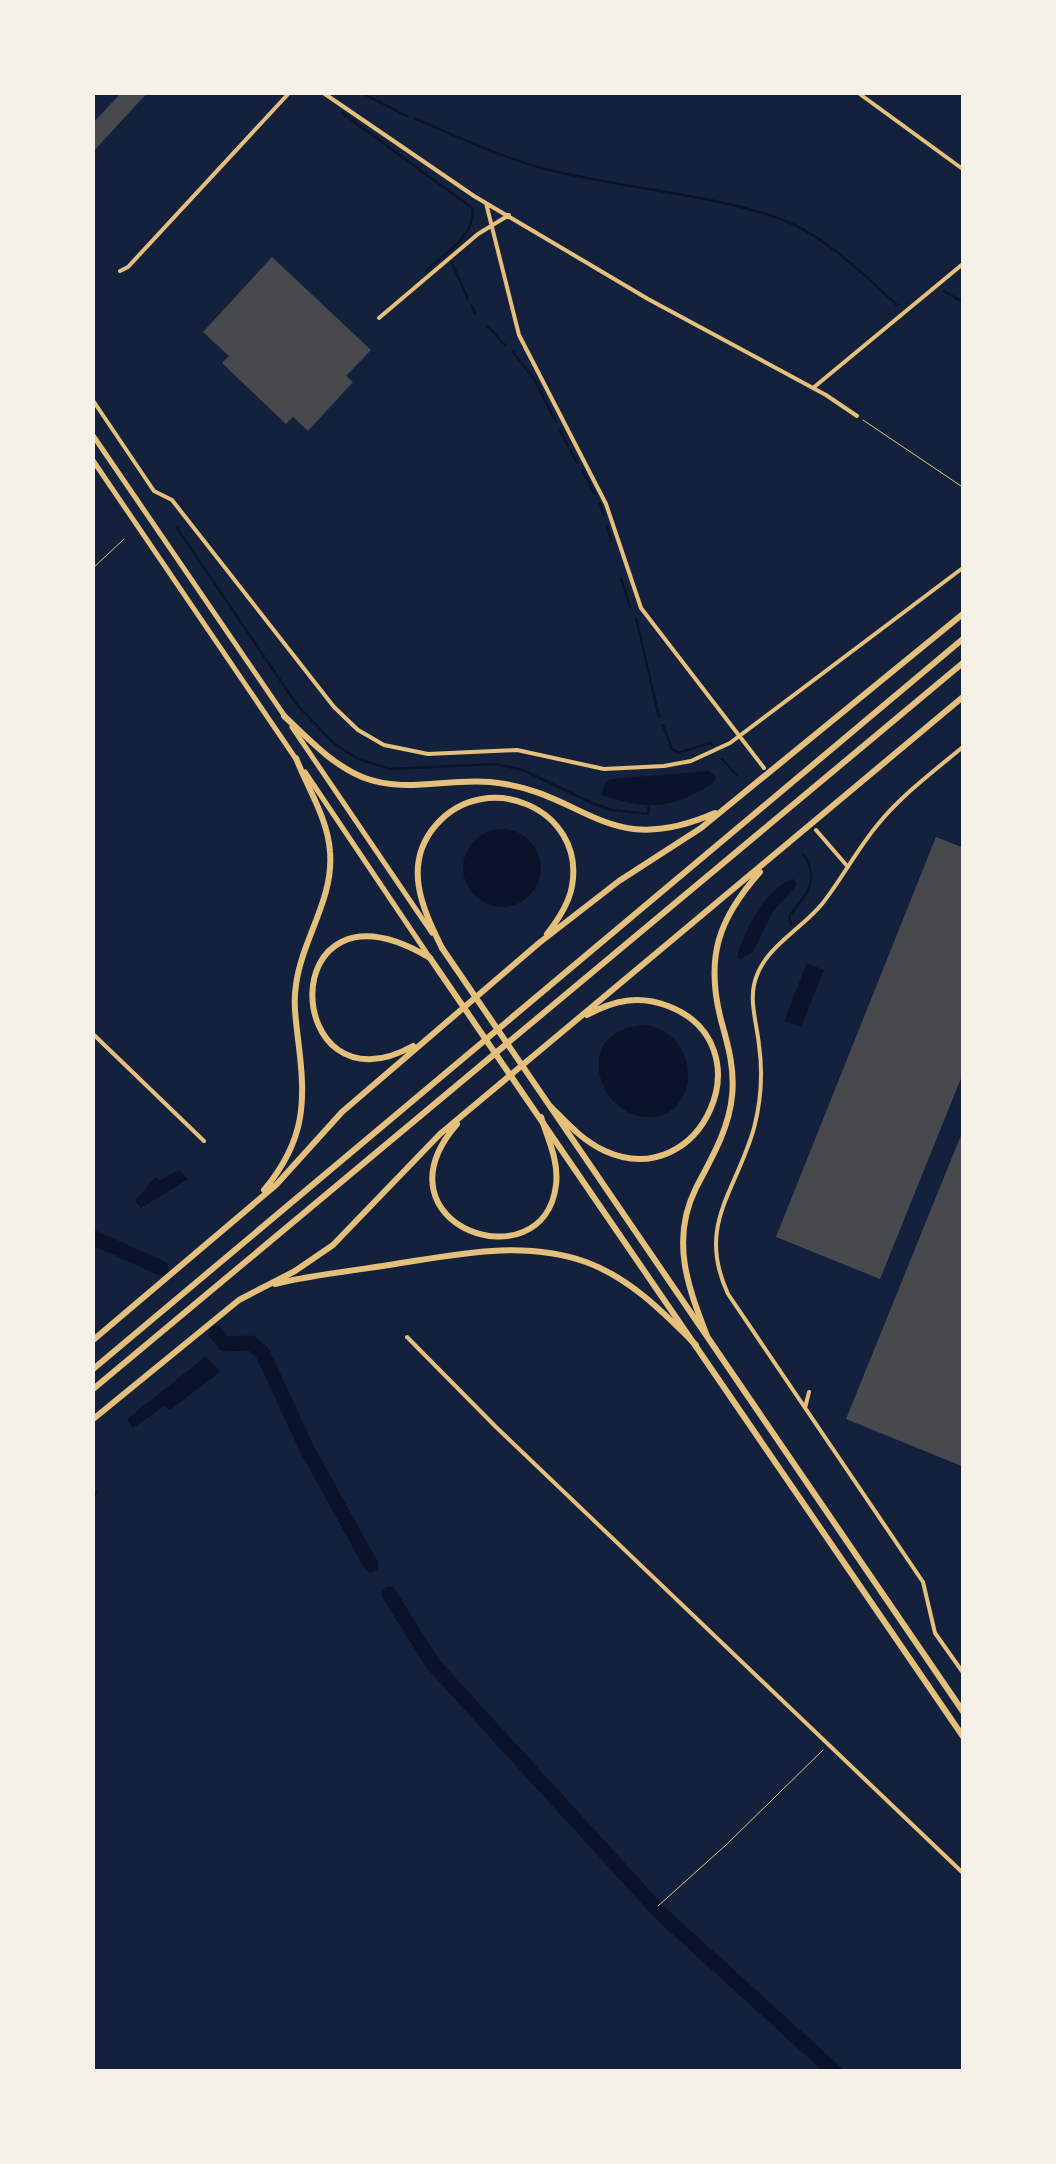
<svg xmlns="http://www.w3.org/2000/svg" width="1056" height="2164" font-family="Jost,sans-serif">
	<rect width="100%" height="100%" fill="#14213d"/>
	<path fill="#0b132b" d="M709 771 716 777 713 783C671 810 649 810 601 795L606 781 611 779Z
		M463 868a39 39 0 1 1 78 0a39 39 0 1 1-78 0Z
		M794 879 797 885 773 911 753 952 740 960 737 956C745 930 765 887 794 879Z
		M807 963 824 970 801 1027 784 1021Z
		M648 1025C706 1038 698 1123 644 1117 594 1112 572 1026 648 1025Z
		M179 1170 188 1179 141 1208 135 1201 155 1177 160 1180Z
		M206 1356 220 1372 170 1410 164 1406 133 1428 127 1419Z"/>
	<g fill="none" stroke-linecap="round" stroke-linejoin="round">
		<path stroke="#0b132b" stroke-width="2.5" d="M360 92 407 116
			M342 113 472 208C477 235 443 255 426 271
			M416 119C458 137 501 157 545 169 620 188 698 192 772 216 820 231 860 271 897 305
			M451 261 468 299
			M944 291 964 303
			M472 306 475 314
			M488 327 505 345
			M513 352 534 379 556 422
			M560 430 577 463
			M582 470 595 494
			M600 504 604 515
			M607 526 611 541
			M177 528 297 705 335 744 358 759 391 769 495 764 523 770 592 803 612 810 648 814 649 805
			M621 578 630 607
			M636 618 659 717
			M663 725 672 749 678 753 710 743 714 746
			M722 759 737 775
			M791 924 789 916C806 896 821 879 803 854
			M92 1497 98 1491"/>
		<path stroke="#0b132b" stroke-width="15" d="M92 1237 161 1268
			M216 1333 225 1344 251 1343 262 1352 307 1449 371 1565
			M389 1594 433 1664 654 1906
			M658 1911 835 2072"/>
	</g>
	<path fill="#48494c" d="M122 92H148L92 153V124Z
		M272 257 371 350 346 376 353 382 308 431 293 417 286 424 222 363 229 356 203 332Z
		M936 837 964 848V1071L880 1279 776 1237Z
		M964 1128V1467L846 1419Z"/>
	<g fill="none" stroke-linecap="round" stroke-linejoin="round">
		<path stroke="#e5c07b" stroke-width="1" d="M863 420 964 488
			M92 569 124 539
			M658 1906 727 1844 823 1750"/>
		<path stroke="#e5c07b" stroke-width="4" d="M322 92 474 196 648 299 826 395 857 416
			M857 92 964 170
			M486 203 519 335 606 504 641 608 764 768
			M120 271 128 267 290 92
			M379 318 478 234 509 215
			M813 388 964 263
			M92 399 154 491 172 500 334 707 358 730 384 745 428 754 517 750 604 769 664 766 691 761 730 743 964 567
			M964 746C934 771 903 794 879 823 857 849 842 879 822 904 800 931 761 949 754 985 750 1004 757 1025 759 1045 763 1073 761 1101 754 1128 736 1192 696 1225 728 1294L923 1582 935 1633 964 1674
			M816 830 848 867
			M92 1033 204 1141
			M407 1337 496 1427 964 1874
			M805 1408 809 1392"/>
		<path stroke="#e5c07b" stroke-width="5" d="M92 434 286 718
			M92 459 296 759
			M292 727 432 933
			M305 772 430 958"/>
		<path stroke="#e5c07b" stroke-width="6" d="M442 948 964 1713
			M430 958 964 1738"/>
		<path stroke="#e5c07b" stroke-width="6" d="M284 716C308 738 331 764 362 777 404 794 446 778 490 782 586 791 605 861 715 813
			M442 948C422 908 402 864 436 825 486 767 586 809 572 886 569 904 558 920 547 934
			M413 1046C282 1119 270 863 430 958
			M551 1107C568 1124 583 1141 605 1151 702 1195 768 1044 668 1006 639 995 614 1000 587 1015
			M457 1124C369 1226 544 1285 556 1185 559 1161 548 1139 541 1117
			M264 1190C306 1140 306 1101 298 1039 296 1021 293 1003 296 985 302 939 334 899 330 852 328 819 308 789 296 758
			M275 1284C312 1275 351 1271 389 1265 454 1255 522 1239 586 1262 630 1278 664 1313 696 1345
			M707 1336C688 1287 670 1240 696 1188 711 1159 729 1129 732 1096 735 1069 728 1045 721 1020 705 958 718 919 760 872
			M92 1341 276 1185 342 1112 539 943 619 881 701 828 964 613
			M92 1370 964 638
			M92 1390 964 662
			M92 1420 239 1300 295 1271 333 1245 440 1134 964 696"/>
	</g>
	<rect width="1056" height="2164" fill="none" stroke="#f6f1e7" stroke-width="190"/>
</svg>
